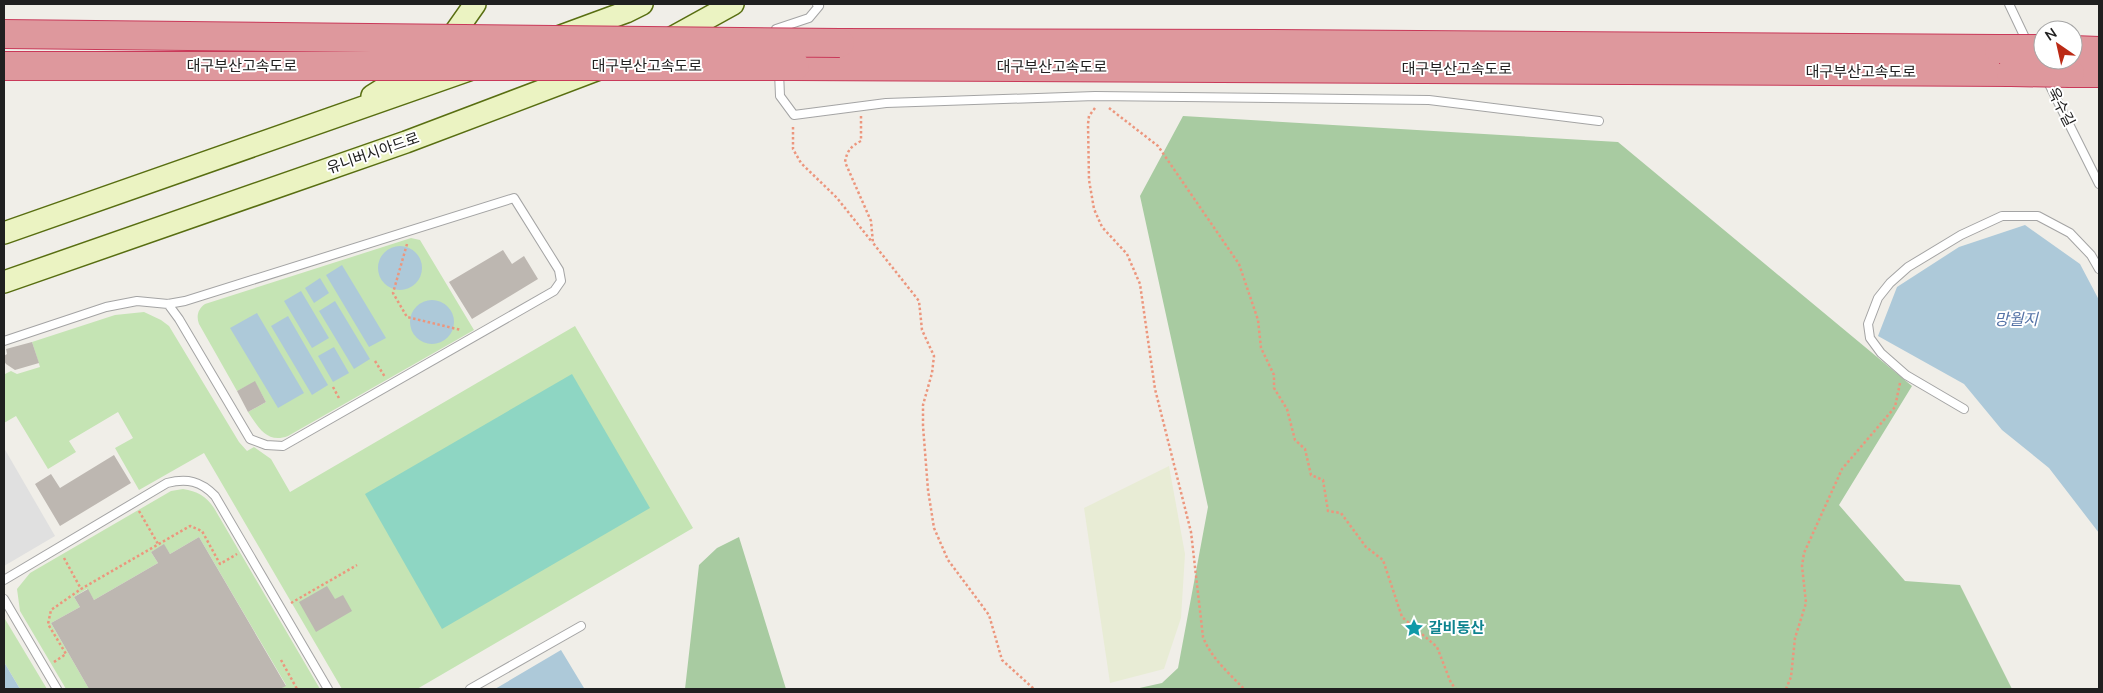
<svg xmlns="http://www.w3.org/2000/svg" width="2103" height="693" font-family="'Nunito Sans','Noto Sans KR',sans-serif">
	<rect width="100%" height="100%" fill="#f0eee8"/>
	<path fill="#e8ecd5" d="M1169 466 1185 554 1181 618 1164 669 1110 683 1084 508Z"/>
	<path fill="#c5e4b4" d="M411 238 420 240 474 330 288 436C267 444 258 427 248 412L266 402 255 382 237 391 199 324C196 316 198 309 205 304Z
		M144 312 161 320 169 326 239 442 247 451 254 447 271 459 290 492 575 326 693 528 417 689H342L204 453 139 490 115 448 133 438 118 412 69 441 76 452 48 469 16 416 4 423 5 374 11 371 17 374 40 367 32 342 115 315Z
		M183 489C197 491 206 496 214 508L320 689H280L286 685 199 537 170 554 164 545 151 552 158 563 94 600 87 589 74 597 80 607 51 623 89 689H66L20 611 17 589 30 573 171 491Z
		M4 618 5 619 47 689H20L4 662Z"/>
	<path fill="#a8cba1" d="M1183 116 1618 142 1912 386 1839 505 1905 581 1960 585 2012 689H1135L1162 683 1178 668 1208 507 1140 196Z
		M739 537 786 689H685L699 565 717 548Z"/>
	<path fill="#8ed6c3" d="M572 374 650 508 442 629 365 494Z"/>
	<path fill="#e0e0e0" d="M4 448 55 536 4 566Z"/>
	<path fill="#adc9d9" d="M2025 225 2080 264 2099 300V533L2049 468 2002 430 1964 384 1878 336 1897 287 1959 247Z
		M378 268a22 22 0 1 1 44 0a22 22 0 1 1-44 0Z
		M342 265 386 338 369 347 326 275Z
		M320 278 329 293 314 303 305 288Z
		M301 291 329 338 312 348 284 301Z
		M410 322a22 22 0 1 1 44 0a22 22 0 1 1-44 0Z
		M335 301 370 359 354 369 319 311Z
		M257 313 304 393 278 408 230 328Z
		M288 316 328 385 312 395 271 326Z
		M334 347 349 373 333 382 318 356Z
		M561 650 584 688 494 689H495Z
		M4 662 20 689H4Z"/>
	<path fill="#bdb7b1" d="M503 250 512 264 524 256 538 279 472 319 449 282Z
		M32 342 39 363 15 370 6 364 4 361V356L7 354 6 349Z
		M255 381 266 402 248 412 237 391Z
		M114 455 131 483 60 526 35 484 51 474 60 488Z
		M199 537 286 686 280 689H89L51 623 80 607 74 597 88 589 94 600 158 563 151 552 164 544 170 554Z
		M327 586 335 599 343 595 352 611 316 632 299 602Z"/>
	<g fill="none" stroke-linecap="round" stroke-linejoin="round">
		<g stroke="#a4a4a4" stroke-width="10">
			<path id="lane" d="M2009 4 2028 44
				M777 38 776 29 809 18 819 6 817 4
				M779 72 780 96 794 115 886 103 1095 96 1429 100 1599 121
				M2046 78 2099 184
				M4 341 106 307 137 301 168 304 185 301 514 198 559 270 561 281 554 291 283 446 266 445 250 439 179 319 168 304
				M1964 409 1906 375 1881 353 1870 338 1868 324 1878 298 1890 283 1908 267 1961 235 2002 216H2038L2070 233 2091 255 2099 269
				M4 580 167 483C187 478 201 481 215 496L328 689
				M4 599 57 689
				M470 689 581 626"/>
		</g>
		<g stroke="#586e11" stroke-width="24">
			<path id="secondary" d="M558 37 626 12 642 4
				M666 41 733 4
				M372 96 407 74 449 41 475 4
				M4 233 469 70
				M4 282 406 142 599 69"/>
		</g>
		<g stroke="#c93959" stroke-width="30">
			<path id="highway" d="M840 43 1274 44 1999 49
				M2073 50 2099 51
				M795 66 2011 72
				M2070 73H2099"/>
		</g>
		<path stroke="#ec967d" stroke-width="2.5" stroke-dasharray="2.5 2.5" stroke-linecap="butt" d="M1095 108 1089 116 1088 124 1089 180 1094 209 1102 227 1127 254 1140 284 1155 389 1191 532 1203 637C1211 658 1229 673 1244 689
			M1109 108 1158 146 1239 264 1258 320 1261 348 1274 375V388L1287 409 1295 440 1305 449 1311 475 1323 480 1328 511 1341 513 1366 547 1383 560 1402 617 1437 647 1451 683 1456 689
			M861 116V141C851 146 847 151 845 162L871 221 873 243 919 301 922 330 934 356 932 373 923 405V426L928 490 934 528 948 560 989 615 1002 660 1034 689
			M793 127V149L801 163 837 198 872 242
			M407 244 393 293 407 317 461 330
			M375 361 385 377
			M333 387 340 400
			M139 511 158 544
			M64 558 81 589
			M291 603 357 565
			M281 660 297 689
			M54 662 66 654 48 624 51 610 81 589 190 526 202 531 220 564 237 554
			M1786 689 1791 677 1795 638 1806 603 1802 566 1804 553 1842 469 1895 407 1900 383"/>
		<use href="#lane" stroke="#fff" stroke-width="8"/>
		<use href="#secondary" stroke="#ebf3c2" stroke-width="21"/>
		<use href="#highway" stroke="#de989d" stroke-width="28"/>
		<g stroke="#c93959" stroke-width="30" stroke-linecap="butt">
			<path id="highway-bridge" d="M4 34 840 43
				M1999 49H2043
				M4 66H795
				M2011 72 2070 73"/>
		</g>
		<use href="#highway-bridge" stroke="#de989d" stroke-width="28"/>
	</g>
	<defs>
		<g id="sight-bare" transform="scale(1.5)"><path d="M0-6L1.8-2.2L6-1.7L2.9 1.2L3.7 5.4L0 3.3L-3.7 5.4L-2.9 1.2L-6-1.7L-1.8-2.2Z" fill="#0f9aa8" stroke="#fff" stroke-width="2.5" paint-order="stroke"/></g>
	</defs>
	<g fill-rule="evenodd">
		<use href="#sight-bare" x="1414" y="628"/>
	</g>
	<g text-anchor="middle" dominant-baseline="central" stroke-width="4" stroke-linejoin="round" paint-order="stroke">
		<g font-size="15" fill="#202020" stroke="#fff">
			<text x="242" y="66">대구부산고속도로</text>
			<text x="647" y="66">대구부산고속도로</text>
			<text x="1052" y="67">대구부산고속도로</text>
			<text x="1457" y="69">대구부산고속도로</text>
			<text x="1861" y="72">대구부산고속도로</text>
			<text transform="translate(2061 107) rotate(63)">욱수길</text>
			<text transform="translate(373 153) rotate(-19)">유니버시아드로</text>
		</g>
		<g font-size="15" font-weight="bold" fill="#0d838f" stroke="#fff" text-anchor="start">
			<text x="1429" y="628">갈비동산</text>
		</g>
		<g font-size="16" font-style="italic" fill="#5674a7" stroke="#fff">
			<text x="2016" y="320">망월지</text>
		</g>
	</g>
	<rect width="2103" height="693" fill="none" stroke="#202020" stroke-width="10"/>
	<g transform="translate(2058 45) rotate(326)"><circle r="24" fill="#ffffff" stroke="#a6a6a6"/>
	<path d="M0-4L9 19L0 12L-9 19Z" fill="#bb2a15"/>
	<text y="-8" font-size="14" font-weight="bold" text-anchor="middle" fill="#202020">N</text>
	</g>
</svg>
